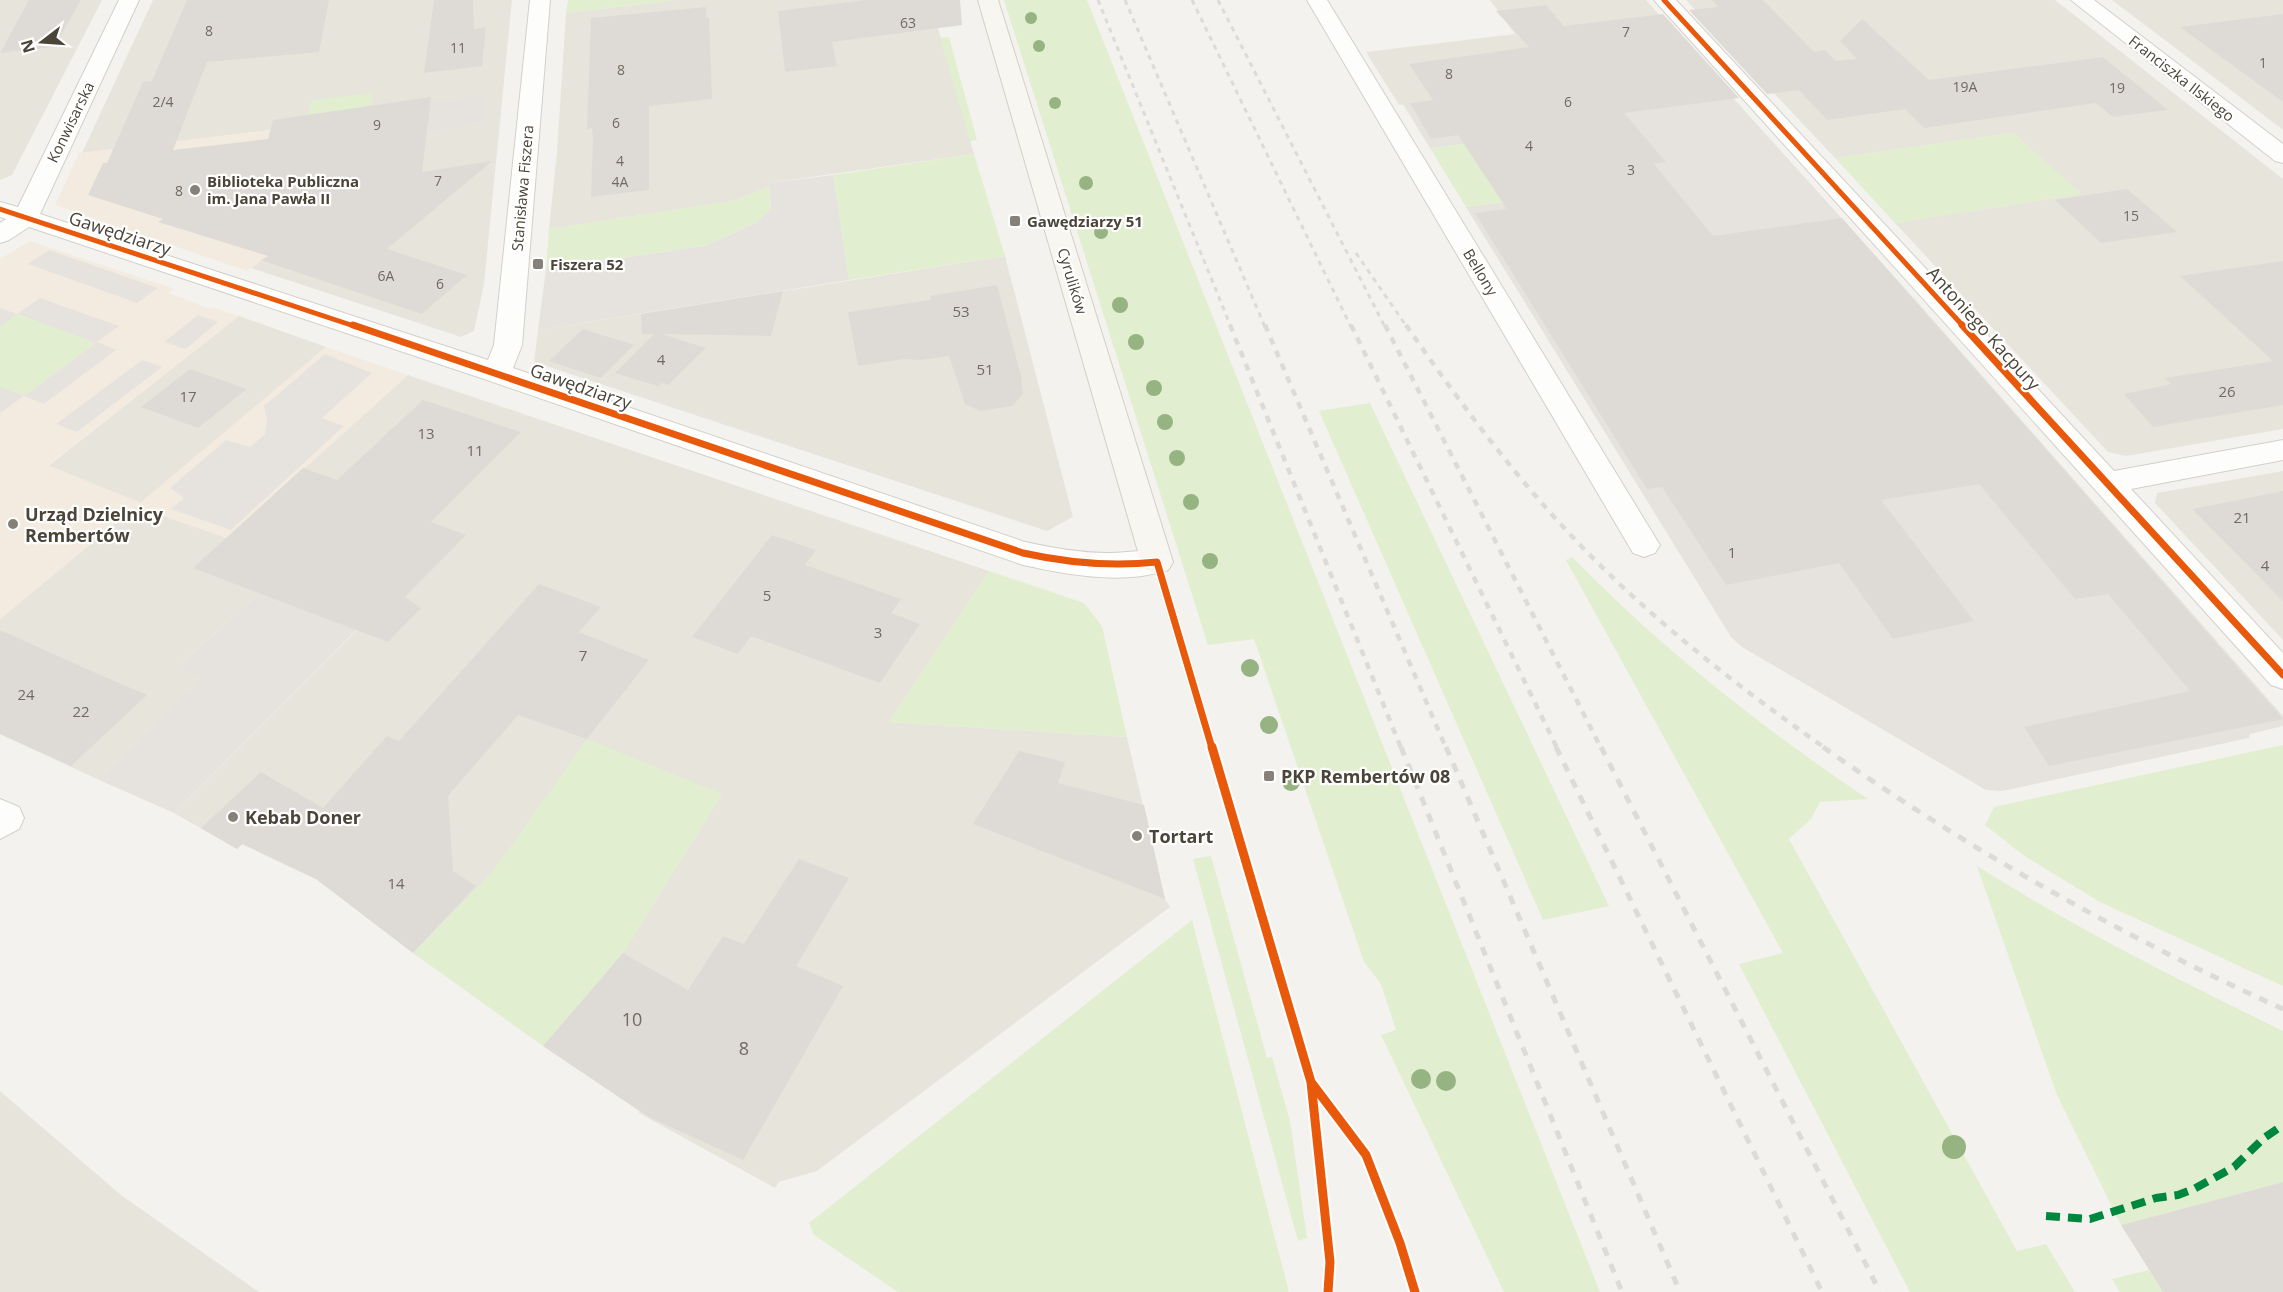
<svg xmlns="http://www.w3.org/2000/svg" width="2283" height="1292" font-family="'Open Sans',sans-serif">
	<rect width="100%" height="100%" fill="#f4f2ee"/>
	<path fill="#e7e4dc" d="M0 0H102L12 175 0 180Z
		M153 0H512L484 284 474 331 461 337 251 268 280 247 304 126 82 153Z
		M676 0H930L974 154 769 183V187L734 201 549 229 557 152 566 13Z
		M1490 0H1646L1697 58 1573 82 1399 105 1366 52 1515 34Z
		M1686 0H2055L2283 179V429L2126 456 2108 452 1895 223 2081 194 2013 133 1835 158Z
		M2112 0H2283V130L2236 94Z
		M1005 256 1073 517 1047 531 534 362 538 330Z
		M239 316 326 347 141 503 48 466Z
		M408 375 989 571 889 722 1127 737 1165 899 1170 907 817 1171 779 1182 775 1188 639 1113V1111L543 1046 623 953 722 794 505 856 491 874 413 953 316 879 275 860 246 841 237 849 174 813 389 598 292 563 179 666 204 678 97 779 0 734V619L136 506 227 538Z
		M2283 471V640L2155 503 2157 493Z
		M0 1091 121 1195 259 1292H0Z"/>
	<path fill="#f3ebdf" d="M304 126 280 247 247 271 55 205 79 153Z
		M30 241 175 289 169 293 207 308 212 307 239 316 48 465 140 503 326 347 408 375 227 538 136 507 0 619V259Z"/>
	<path fill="#e6e2de" d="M1697 58 1918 303 2283 716V726L2250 734 2249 738 2002 791 1986 790 1742 647 1731 637 1466 207 1632 186 1464 144 1430 148 1403 104 1572 82Z"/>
	<path fill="#e1eecf" d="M568 0H676L566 13Z
		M1004 0H1087L1600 1292H1504L1381 1035 1396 1030 1381 984 1364 962 1254 639 1208 645Z
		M949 37 977 140 970 141 940 38Z
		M373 93 371 104 369 105 371 106 289 173 312 100Z
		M2013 133 2082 194 1895 223 1835 158Z
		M1464 144 1633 186 1466 207 1430 148Z
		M974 154 1005 256 849 280 833 175Z
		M769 187 771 209 756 223 705 246 546 269 549 229 734 201Z
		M17 314 97 342 24 396 0 387V326Z
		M1370 403 1609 906 1543 920 1319 411Z
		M1572 557C1662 649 1762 728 1868 799L1820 802 1811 819 1789 839 2017 1251 2046 1244 2075 1292H1910L1739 964 1783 953 1566 560Z
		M989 571 1084 603 1102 626 1127 737 889 722Z
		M587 739 722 794 623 953 543 1046 413 953 491 874Z
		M2283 745V986L2100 902 2023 855 1985 825 1994 807Z
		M1211 856 1267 1058 1272 1057 1290 1121 1307 1238 1298 1241 1193 859Z
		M1977 866C2075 928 2179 980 2283 1031V1182L2121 1225 2057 1095Z
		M1192 920 1289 1292H898L814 1235 809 1223Z
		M2149 1270 2163 1292H2120L2112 1279Z"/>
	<path fill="#e6e3df" d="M485 95 486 108 483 111 482 124 427 132 430 102Z
		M833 175 849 280 538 330 546 269 705 246 756 223 771 209 769 183Z
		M49 250 158 288 137 303 28 264Z
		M40 298 119 326 97 342 116 350 44 404 24 396 0 413V387L24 396 96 343 18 314 0 326V308L17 314Z
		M198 315 218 322 186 349 164 342Z
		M325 354 372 373 322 418 344 426 231 530 171 509 184 498 170 488 226 440 250 447 265 434 267 421 264 406Z
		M142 360 162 367 77 432 56 424Z
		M293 562 389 597 174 813 97 779 203 678 178 667Z"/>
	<path fill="#dedbd6" d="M29 0H81L54 47 0 53Z
		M187 0H329L319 52 207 62 173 150 268 139 273 120 431 97 422 172 492 161 387 249 467 275 422 314 261 260 268 256 158 222 163 219 88 195 103 163H107L143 82 152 81Z
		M434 0H473L474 29 486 27 482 66 424 73Z
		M865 0H960L962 25 832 42 837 66 785 72 778 11Z
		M1712 0H1763L1814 52 1825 50 1836 61 1857 59 1840 41 1862 19 1929 80 2103 57 2168 110 2113 117 2096 103 1924 128 1905 109 1827 120 1799 90 1767 94 1689 10 1718 7Z
		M1546 5 1564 26 1663 14 1739 98 1624 113 1666 162 1654 164 1713 236 1842 218 2283 719 2049 766 2024 727 2190 691 2108 594 2075 599 1979 484 1881 500 1974 621 1893 639 1839 563 1726 585 1662 487 1647 489 1475 213 1507 209 1458 135 1431 139 1410 103 1433 100 1409 64 1529 47 1496 11Z
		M706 7V18L709 17 712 99 649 106V190L591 197 593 138 592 128 587 129 591 18Z
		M2283 14V102L2180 27Z
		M2127 189 2177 232 2101 243 2055 200Z
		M2283 261V405L2153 427 2124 394 2171 384 2165 378 2273 361 2180 276Z
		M997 285 1021 376 1023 394 1012 406 980 411 965 404 949 356 921 360 905 359 858 366 848 312 931 300 930 296Z
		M783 291 771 336 662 334 706 348 668 385 661 383 658 386 615 373 654 334H642L641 314Z
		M583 329 634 345 601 378 549 361Z
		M190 369 247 389 198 428 141 407Z
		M423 400 521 432 431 522 466 535 405 597 421 608 388 642 193 568 303 468 337 480Z
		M2283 491V601L2192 509Z
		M772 535 816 550 805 565 901 599 891 613 920 624 880 683 751 636 738 654 692 637Z
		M539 584 601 607 579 632 649 660 587 739 518 715 448 796 453 871 476 886 413 953 316 879 242 844 237 849 201 828 261 772 323 808 387 736 399 741Z
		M0 630 98 674 147 695 71 766 0 734Z
		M1019 751 1065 762 1058 783 1144 805 1165 899 973 824Z
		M799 859 849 878 796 966 843 986 743 1160 649 1117 543 1046 623 953 688 990 723 936 744 944Z
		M2283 1182V1292H2163L2121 1225Z"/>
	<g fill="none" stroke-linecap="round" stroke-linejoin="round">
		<g stroke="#d2d0cb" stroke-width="2">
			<path id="minor" d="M119 0H139L40 214 488 360 494 345 530 0H550L522 345 513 368 1025 542C1053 548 1080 553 1108 553 1128 553 1149 548 1168 554L1173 562 1168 570C1122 585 1069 575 1023 565L487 380 29 227 9 240 0 243V223L6 219 0 217V202L18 207Z
				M1307 0H1327L1655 537 1660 545 1655 553 1644 557 1633 553Z
				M1654 0H1676L2114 471 2283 440V460L2131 489 2283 653V689L2271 685Z
				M2071 0H2094L2283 144V163L2275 161Z"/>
		</g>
		<g stroke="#d2d0cb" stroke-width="2">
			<path id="tertiary" d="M0 799 19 807 24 818 19 829 0 839Z"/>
		</g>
		<g stroke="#d3cfc5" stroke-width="2">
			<path id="secondary" d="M978 0H998L1173 562 1168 570 1157 574 1146 570 1141 562Z"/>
		</g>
		<use href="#minor" fill="#fdfdfc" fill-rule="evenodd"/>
		<use href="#tertiary" fill="#fdfdfc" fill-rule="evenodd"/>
		<use href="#secondary" fill="#f7f6f1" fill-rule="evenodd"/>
		<path stroke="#dbdbda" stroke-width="3" stroke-dasharray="5 5" stroke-linecap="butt" d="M1098 0 1231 327
			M1125 0 1265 327
			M1192 0 1351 327
			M1218 0 1385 327
			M1356 253 1407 327"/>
		<path stroke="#dbdbda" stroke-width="4.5" stroke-dasharray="7 7" stroke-linecap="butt" d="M1230 325 1401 748
			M1265 325 1446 748
			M1351 325 1557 748
			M1385 325 1601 748
			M1406 325C1460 403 1518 481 1584 549 1657 624 1740 688 1825 748"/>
		<path stroke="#dbdbda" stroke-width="5" stroke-dasharray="9 9" stroke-linecap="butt" d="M1401 747 1622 1292
			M1446 747 1680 1292
			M1556 747 1822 1292
			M1601 747 1880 1292
			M1823 747C1968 849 2122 936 2283 1009"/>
		<path stroke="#00873e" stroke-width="8" stroke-dasharray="14 8" stroke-linecap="butt" d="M2046 1216 2090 1219 2156 1198 2178 1195 2194 1189 2234 1167 2264 1138 2283 1125"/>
		<g stroke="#fff" stroke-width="8">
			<path id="cycleway-far2" d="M1664 0 1964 327
				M0 209 357 327"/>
		</g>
		<g stroke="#fff" stroke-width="10">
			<path id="cycleway-far1" d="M353 325 1023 553C1068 563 1111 567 1157 562L1212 748
				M1962 325 2283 675"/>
		</g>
		<g stroke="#fff" stroke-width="13">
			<path id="cycleway" d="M1212 747 1311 1082 1330 1262 1328 1292
				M1311 1082 1366 1155 1400 1243 1415 1292"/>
		</g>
		<use href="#cycleway-far2" stroke="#e8590c" stroke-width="5"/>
		<use href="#cycleway-far1" stroke="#e8590c" stroke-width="7"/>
		<use href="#cycleway" stroke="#e8590c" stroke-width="9"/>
	</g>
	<g fill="#96b382">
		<circle cx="1031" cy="18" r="6"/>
		<circle cx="1039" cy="46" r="6"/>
		<circle cx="1055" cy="103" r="6"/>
		<circle cx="1086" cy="183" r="7"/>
		<circle cx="1101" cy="232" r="7"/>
		<circle cx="1120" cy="305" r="8"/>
		<circle cx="1136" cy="342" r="8"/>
		<circle cx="1154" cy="388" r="8"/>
		<circle cx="1165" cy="422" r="8"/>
		<circle cx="1177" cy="458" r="8"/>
		<circle cx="1191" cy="502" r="8"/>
		<circle cx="1210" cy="561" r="8"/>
		<circle cx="1250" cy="668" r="9"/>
		<circle cx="1269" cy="725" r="9"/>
		<circle cx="1291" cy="782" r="9"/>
		<circle cx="1421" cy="1079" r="10"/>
		<circle cx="1446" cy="1081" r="10"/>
		<circle cx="1954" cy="1147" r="12"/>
	</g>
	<g fill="#868178" stroke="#fff" stroke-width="2">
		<circle cx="195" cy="190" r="6"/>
		<rect x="1009" y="215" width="12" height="12" rx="3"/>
		<rect x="532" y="258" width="12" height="12" rx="3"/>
		<circle cx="13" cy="524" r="6"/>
		<rect x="1263" y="770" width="12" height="12" rx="3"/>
		<circle cx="233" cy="817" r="6"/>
		<circle cx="1137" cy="836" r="6"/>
	</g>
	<g text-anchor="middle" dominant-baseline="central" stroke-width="4.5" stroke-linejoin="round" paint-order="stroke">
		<g font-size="14" fill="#706a61">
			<text x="908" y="22">63</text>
			<text x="209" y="30">8</text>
			<text x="1626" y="31">7</text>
			<text x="458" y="47">11</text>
			<text x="2263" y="62">1</text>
			<text x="621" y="69">8</text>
			<text x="1449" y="73">8</text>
			<text x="1965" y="86">19A</text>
			<text x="2117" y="87">19</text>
			<text x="163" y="101">2/4</text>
			<text x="1568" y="101">6</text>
			<text x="616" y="122">6</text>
			<text x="377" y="124">9</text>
			<text x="1529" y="145">4</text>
			<text x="620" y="160">4</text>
			<text x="1631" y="169">3</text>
			<text x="438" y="180">7</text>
			<text x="620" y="181">4A</text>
			<text x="179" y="190">8</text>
			<text x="2131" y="215">15</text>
			<text x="386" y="275">6A</text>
			<text x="440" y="283">6</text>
		</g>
		<g font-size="15" fill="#4b4439" stroke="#fff">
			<text transform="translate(2182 78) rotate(38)">Franciszka Ilskiego</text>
			<text transform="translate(70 122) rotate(-64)">Konwisarska</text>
			<text transform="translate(522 188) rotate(-85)">Stanisława Fiszera</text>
			<text transform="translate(1481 272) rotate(59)">Bellony</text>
			<text transform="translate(1073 281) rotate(73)">Cyrulików</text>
		</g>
		<g font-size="15" font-weight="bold" fill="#4b4439" stroke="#fff" text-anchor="start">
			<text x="207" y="181">Biblioteka Publiczna<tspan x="207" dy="17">im. Jana Pawła II</tspan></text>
			<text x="1027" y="221">Gawędziarzy 51</text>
			<text x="550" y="264">Fiszera 52</text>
		</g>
		<g font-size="15" fill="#706a61">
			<text x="961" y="311">53</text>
			<text x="661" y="359">4</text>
			<text x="985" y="369">51</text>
			<text x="2227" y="391">26</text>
			<text x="188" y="396">17</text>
			<text x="426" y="433">13</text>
			<text x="475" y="450">11</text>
			<text x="2242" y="517">21</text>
			<text x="1732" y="552">1</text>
			<text x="2265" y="565">4</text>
			<text x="767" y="595">5</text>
			<text x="878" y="632">3</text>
			<text x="583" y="655">7</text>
			<text x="26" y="694">24</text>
			<text x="81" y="711">22</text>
			<text x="396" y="883">14</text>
		</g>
		<g font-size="18" fill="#4b4439" stroke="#fff">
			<text transform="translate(120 233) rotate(18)">Gawędziarzy</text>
			<text transform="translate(1984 328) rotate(48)">Antoniego Kacpury</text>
			<text transform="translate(581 386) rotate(19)">Gawędziarzy</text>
		</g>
		<g font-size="18" font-weight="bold" fill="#4b4439" stroke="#fff" text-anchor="start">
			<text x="25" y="514">Urząd Dzielnicy<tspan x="25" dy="21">Rembertów</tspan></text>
			<text x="1281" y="776">PKP Rembertów 08</text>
			<text x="245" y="817">Kebab Doner</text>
			<text x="1149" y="836">Tortart</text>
		</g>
		<g font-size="18" fill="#706a61">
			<text x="632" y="1019">10</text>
			<text x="744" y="1048">8</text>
		</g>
	</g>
	<g transform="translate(42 42) rotate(253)" stroke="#ffffff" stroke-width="4.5" paint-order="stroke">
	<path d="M0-4.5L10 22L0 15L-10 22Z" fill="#4b4439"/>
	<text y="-9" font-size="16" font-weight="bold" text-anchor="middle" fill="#4b4439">N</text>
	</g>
</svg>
